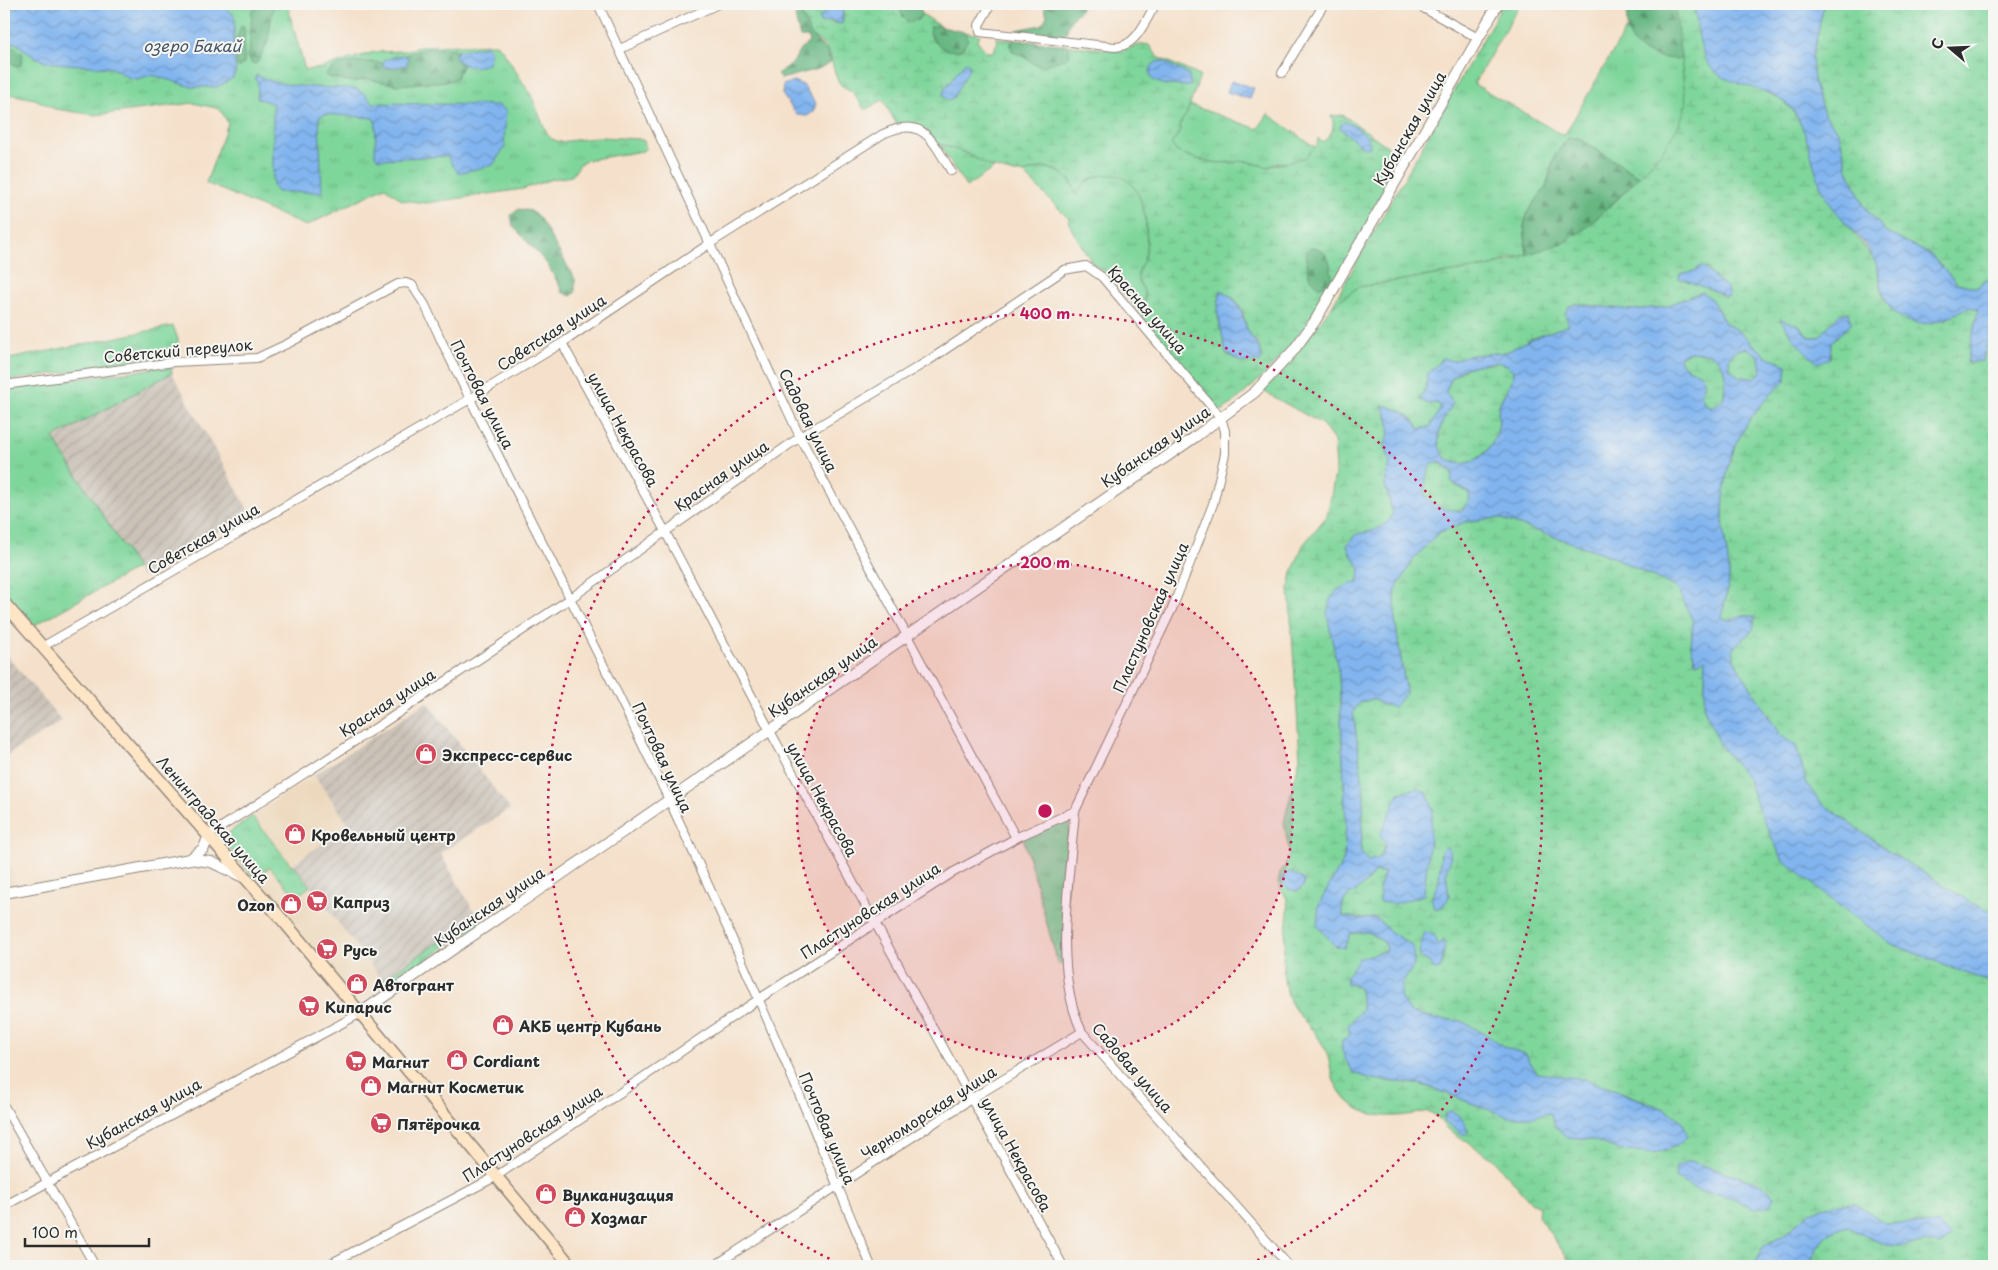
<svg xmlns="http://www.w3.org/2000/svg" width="1998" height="1270" font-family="'Playpen Sans',sans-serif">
	<defs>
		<pattern id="industrial-furrows" width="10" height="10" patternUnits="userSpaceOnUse" patternTransform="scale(1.25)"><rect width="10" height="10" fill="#cbc2b8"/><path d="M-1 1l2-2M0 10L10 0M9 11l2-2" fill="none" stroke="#aea79e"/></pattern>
		<pattern id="grass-tufts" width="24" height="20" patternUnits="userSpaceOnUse" patternTransform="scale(1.25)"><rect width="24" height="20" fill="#7fd69b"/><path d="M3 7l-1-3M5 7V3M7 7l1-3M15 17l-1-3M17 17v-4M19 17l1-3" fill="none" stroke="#6eb886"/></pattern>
		<pattern id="forest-firs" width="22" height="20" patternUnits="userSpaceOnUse" patternTransform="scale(1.25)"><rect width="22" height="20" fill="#67b783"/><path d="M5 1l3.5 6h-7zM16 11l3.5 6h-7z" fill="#55956b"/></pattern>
		<pattern id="wetland-marsh" width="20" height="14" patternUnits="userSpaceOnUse" patternTransform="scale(1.25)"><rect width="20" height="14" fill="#7fd69b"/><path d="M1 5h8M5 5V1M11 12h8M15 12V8" fill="none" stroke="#6eb886"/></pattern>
		<pattern id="water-waves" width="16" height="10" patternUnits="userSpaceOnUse" patternTransform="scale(1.25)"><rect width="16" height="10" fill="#82b5ef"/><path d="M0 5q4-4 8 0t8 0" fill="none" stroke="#6b93c2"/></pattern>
	</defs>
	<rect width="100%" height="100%" fill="#f6f6f2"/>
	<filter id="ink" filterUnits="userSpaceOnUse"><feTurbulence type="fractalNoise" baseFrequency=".02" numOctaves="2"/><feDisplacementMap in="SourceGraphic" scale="10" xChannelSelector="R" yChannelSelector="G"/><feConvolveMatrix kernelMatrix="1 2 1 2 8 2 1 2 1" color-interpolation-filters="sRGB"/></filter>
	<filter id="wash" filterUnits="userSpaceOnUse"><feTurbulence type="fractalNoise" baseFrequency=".0096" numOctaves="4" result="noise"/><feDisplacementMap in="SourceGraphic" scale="20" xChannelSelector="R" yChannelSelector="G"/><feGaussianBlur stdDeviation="1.12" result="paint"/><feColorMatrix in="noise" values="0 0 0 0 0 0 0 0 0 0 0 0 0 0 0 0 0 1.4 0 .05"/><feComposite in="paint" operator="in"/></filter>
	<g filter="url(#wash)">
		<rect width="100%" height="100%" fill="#f5e1cb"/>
		<path fill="#ecd7ba" d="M314 775 349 825 291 865 252 816Z
			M4 833 15 887 4 888Z
			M270 867 296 897 310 886 387 986 359 1007 255 879Z"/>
		<path fill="url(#industrial-furrows)" d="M172 373 250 513 142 577 52 438Z
			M4 652 62 721 4 757Z
			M427 702 510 809 440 853 477 916 382 980 293 864 349 825 314 775Z"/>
		<path fill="url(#grass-tufts)" stroke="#558063" d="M4 4H287L305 70 321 68 374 52 404 51 424 46 496 44 501 48 531 95 547 134 552 139 560 142 601 137 639 139 644 141 646 148 643 151 587 160 580 164 572 176 552 179 523 189 426 203 402 200 385 187 306 226 206 183 228 123 221 111 216 108 193 103 96 115 55 109 35 99 4 93Z
			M1503 4H1520L1474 84 1564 136 1626 29C1637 50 1659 58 1682 59 1684 73 1687 88 1686 102 1685 127 1657 161 1640 177L1578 138 1555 155 1546 187 1528 212 1524 226 1527 255 1510 258 1492 266 1358 287 1332 306Z
			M1190 105 1258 129 1268 114 1315 147 1304 158 1295 162 1278 163 1267 167 1246 161 1218 163 1197 159 1177 152 1171 144 1181 130 1180 124Z
			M939 144 964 152 994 168 966 187Z
			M1044 167C1059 171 1073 177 1075 194 1085 181 1093 176 1110 174 1145 171 1148 228 1146 252 1145 262 1140 271 1138 282L1144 290 1145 320 1106 273 1093 264 1071 228 1069 219 1023 173Z
			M173 326 178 339 179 356 4 381V360Z
			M171 366 172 373 53 438 137 568 33 626 4 593V389Z
			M252 816 291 865 293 864 310 886 296 897 270 867 255 879 224 842 227 834Z
			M1065 819 1070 821 1063 964H1058L1023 837Z
			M477 916 481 923 387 986 382 980Z"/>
		<path fill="url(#forest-firs)" stroke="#497157" d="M255 4H274L267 44 257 63 252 64 249 57 252 10Z
			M897 4H919L922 14 918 20 908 22 903 17Z
			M1047 4 1056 6 1063 4H1082C1081 13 1075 13 1071 20 1067 27 1068 33 1061 38L1016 33V30L1042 25 1047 16 1044 8Z
			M1631 4H1675L1682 59C1670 59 1659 58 1647 53 1629 46 1621 21 1631 4Z
			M797 13H801C804 20 807 29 812 36 820 46 828 47 831 62L818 69 781 79 777 74 793 63 800 50 809 42 808 37H800L795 17Z
			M933 25 964 32 968 39C958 66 928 44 930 27Z
			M241 26H244V63L239 68 237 66 235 44Z
			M1015 40 1066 45 1069 47C1072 62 1050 69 1037 65 1034 64 1016 54 1013 52L1009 44Z
			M4 45 13 46 23 54 21 65 17 66 4 59Z
			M428 48 455 49 458 62 463 65 456 78 450 81 396 85 368 79 353 82 327 77 326 74C337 60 365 61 382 63L385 68 404 66 408 57 405 55Z
			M1568 138H1578L1640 177 1586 228 1563 243 1527 255 1524 226 1528 211 1546 187 1555 155Z
			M519 209 531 211 539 217 575 279V293L571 296 562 292C559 282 552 275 548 265L513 226 511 215Z
			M1315 247C1329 252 1331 265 1332 278L1325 286 1319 287 1309 277 1306 252 1310 248Z"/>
		<path fill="url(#wetland-marsh)" stroke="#558063" fill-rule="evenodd" d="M801 4H834L822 16 820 23 830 21 839 24 843 21V4H897L903 17 908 22 918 20 922 14 939 25 930 27C928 44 949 54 962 50L968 39 964 32 980 35 977 40 986 52H993L998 41 995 38 1015 40 1009 44 1013 52 1024 57 1034 64 1042 66 1065 59 1069 55V47L1066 45 1121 51 1143 44 1149 45 1158 57 1200 76 1187 113 1180 124 1181 130 1171 144 1177 152 1197 159 1218 163 1246 161 1267 167 1304 158 1317 145 1318 138 1322 142C1332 137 1336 124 1331 116L1343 115 1400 155 1401 164C1351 252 1307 350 1222 411 1214 406 1150 331 1145 321 1141 313 1147 301 1144 291 1142 285 1136 281 1138 274 1139 266 1145 261 1146 253 1149 224 1144 170 1105 175 1090 176 1083 183 1076 195L1072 182 1059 171 1044 167 1023 173H1014L989 166 964 152 939 144 917 124 897 125 883 100 865 110 853 92 841 85 837 79 829 53 824 45 811 35 801 13ZM1315 247C1329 252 1331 265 1332 278L1325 286 1319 287 1309 277 1306 252 1310 248ZM1221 291 1236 300 1243 313 1248 333 1260 346 1226 353 1217 310Z
			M1675 4H1694L1698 27 1720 75 1771 92 1792 109 1804 129 1825 195 1876 262 1884 300 1945 320 1969 306 1978 310 1967 363 1982 361 1992 328H1994V912L1972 903 1894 855 1820 802 1807 784 1796 746 1780 735 1734 660 1733 648 1753 630 1743 615 1730 621 1721 617C1724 604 1729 589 1729 576 1729 557 1723 538 1723 519 1723 458 1740 420 1785 381L1787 365 1766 356 1740 332 1725 323 1712 300 1702 292 1664 307 1631 310 1575 304 1569 325 1531 339 1507 352 1465 356 1427 375 1426 387 1420 399 1428 404 1438 403 1441 408 1430 427 1419 429C1414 414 1397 408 1382 405 1389 421 1393 428 1385 444L1390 463 1385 485 1393 514C1385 530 1371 531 1355 535L1349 553C1358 563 1364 568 1358 581L1337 590 1334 645 1339 675 1346 824 1344 859 1333 881 1344 948 1351 933 1368 932 1385 943 1386 952 1374 955 1354 984 1360 989 1362 1009 1348 1026 1372 1079C1389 1081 1409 1081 1425 1086 1470 1099 1500 1124 1550 1113L1555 1125 1566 1137 1590 1139 1620 1150 1667 1110 1611 1088 1537 1073 1525 1054 1504 1047 1483 1033 1461 1021 1436 1019 1410 1012 1400 997 1402 984 1414 965 1413 946 1391 932 1376 918 1361 919 1343 916C1339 895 1352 896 1364 885 1368 882 1371 876 1374 872H1385L1379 888 1426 862 1433 808 1399 793C1391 815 1390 838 1379 858L1368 861 1361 852 1364 793 1353 712 1360 702 1373 699 1381 704 1406 693 1395 620V591L1413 560 1438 533 1467 521 1499 518 1611 556 1677 588 1693 621 1691 647 1696 663 1706 658 1704 708 1721 746 1747 778 1762 817 1892 944 1994 984V1266H1810C1817 1244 1824 1233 1848 1226 1869 1240 1902 1253 1926 1240 1931 1237 1936 1229 1939 1225L1885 1223 1854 1203 1810 1212 1784 1235 1763 1247 1753 1266H1573L1538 1216 1539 1206 1531 1202 1493 1159 1445 1127 1438 1117 1428 1111C1392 1120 1353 1121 1335 1083 1330 1071 1330 1058 1324 1047 1315 1029 1298 1018 1290 1001 1277 972 1286 939 1288 910L1287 899 1278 883 1280 873 1288 861 1289 851 1284 822 1300 758 1289 588 1292 573 1303 545 1327 516 1336 469 1334 441 1322 424 1263 391 1289 364 1332 306 1358 287 1492 266 1563 243 1586 228 1619 198 1662 152 1680 123 1686 104ZM1708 269 1711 277 1726 287 1725 297 1720 293 1679 278 1680 274ZM1838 315 1851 324 1831 342 1830 358 1798 325 1809 337H1820ZM1441 852 1451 858 1446 873 1449 897 1432 898 1439 881ZM1689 1161 1762 1184 1754 1208 1727 1196 1699 1191Z
			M1824 4H1994V280H1986L1977 288 1957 283 1931 255 1886 232 1864 206 1847 167 1839 133 1824 114 1814 84 1812 58Z
			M1747 348 1758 355 1762 371 1754 378 1739 377 1730 368 1729 358 1736 350Z
			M1690 352C1696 353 1705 352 1711 354 1728 362 1727 386 1722 401L1712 407 1704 403 1701 395V374L1688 368 1679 361 1682 355Z
			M1497 362 1507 365 1513 371C1514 385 1502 392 1499 406 1497 413 1500 421 1498 429 1481 488 1408 466 1453 404L1446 392C1453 366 1475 365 1497 362Z
			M1434 462C1447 464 1453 473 1455 485L1469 493C1471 512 1451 514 1437 507 1432 504 1429 500 1425 496 1425 483 1425 472 1434 462Z"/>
		<path fill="url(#water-waves)" stroke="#56708d" fill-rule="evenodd" d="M4 4H219L233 14 235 20 233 52 236 70 233 78 217 87H192L152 75 137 79 129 78 112 68 45 62 30 54 16 43 4 42Z
			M834 4H843L842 24 830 21 820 23 819 18Z
			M1694 4H1824L1812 58 1814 84 1824 114 1839 133 1847 167 1864 206 1886 232 1931 255 1957 283 1977 288 1986 280H1994V328H1992L1982 361 1967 363 1978 310 1969 307C1948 318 1926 331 1902 318 1879 306 1884 281 1875 261 1864 236 1837 219 1825 195 1812 170 1811 141 1797 116 1775 80 1721 92 1706 60 1698 44 1697 21 1694 4Z
			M487 46 491 52 488 64C476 68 464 68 455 58L457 51Z
			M402 55 408 57 407 65 392 68 382 67 384 60Z
			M1162 61 1188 74 1191 83 1189 86 1166 85 1154 81C1148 74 1149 67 1156 62Z
			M965 62 970 65 969 69 953 98 948 100 943 96 944 90Z
			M256 75C287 90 323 86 356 89L365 94 372 103 498 105 506 111 504 143 506 145 493 165 458 173 447 156 378 159 375 155 376 123 373 118 325 114 319 117V120L322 192H277L273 186V104L257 98 258 83 255 79Z
			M793 81 803 85 816 104 813 112 807 116 797 115 782 94 783 85Z
			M1231 81 1254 88 1250 99 1227 92Z
			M1344 122C1354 124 1371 136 1370 147H1363L1341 129 1340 126Z
			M1701 266C1703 267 1725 286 1727 288 1728 290 1728 293 1729 296L1725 297 1719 293 1679 278 1680 274 1694 271Z
			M1221 290C1245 306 1238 308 1248 331 1253 342 1259 343 1262 358L1260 362H1240L1226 353 1217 310Z
			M1702 292 1712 300 1725 323 1740 332 1766 356 1787 365 1785 381C1740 421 1723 458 1723 519 1723 538 1729 557 1729 576 1729 589 1724 604 1721 617L1730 621 1743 615 1755 617 1753 630 1733 648 1734 660 1780 735 1796 746 1807 784 1820 802 1894 855 1972 903 1994 912V984L1892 944 1836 903 1782 859 1762 817 1747 778 1721 746 1704 708 1706 659 1696 663 1691 647 1693 621 1677 588 1611 556 1499 518 1467 521 1438 533 1413 560 1395 591V620L1406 693 1394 707 1381 704 1373 699 1360 702 1353 712 1364 793 1361 852 1368 861 1379 858 1386 845 1380 835 1399 793 1418 788 1427 793 1433 808 1424 895 1394 904 1380 902 1379 888 1385 872H1374C1371 876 1368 881 1364 885 1352 896 1339 895 1343 916L1360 919 1376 918 1391 932 1413 946 1414 965 1402 984 1400 997 1410 1012 1436 1019 1461 1021 1483 1033 1504 1047 1525 1054 1537 1073 1584 1079 1667 1110 1682 1121 1688 1136 1677 1146 1653 1154 1620 1150 1590 1139 1566 1137 1555 1125 1550 1113 1532 1117H1508L1424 1085 1372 1079 1354 1073C1347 1062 1340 1054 1342 1040L1350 1035 1348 1026 1362 1009 1360 989 1354 984 1347 985 1346 977 1359 958 1386 951 1385 943 1368 932 1351 933 1344 948 1335 946 1317 925 1319 904 1344 859 1346 824 1339 675 1327 614 1330 600 1337 590 1358 581C1365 564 1351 560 1347 545L1355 535C1371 531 1385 530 1393 514L1385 485 1390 464 1385 444C1393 428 1389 420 1382 405 1397 409 1413 414 1419 429L1430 427 1441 408 1438 403 1428 404 1420 399 1426 387 1427 375 1443 358 1453 361 1465 356 1507 352 1531 339 1569 325 1565 314 1569 306 1576 304 1631 310 1664 307ZM1747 348 1758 355 1762 371 1754 378 1739 377 1730 368 1729 358 1736 350ZM1690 352C1696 353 1705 352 1710 354 1728 362 1728 386 1722 401L1712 407 1704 403 1701 395 1705 383 1701 374 1688 368 1679 361 1682 355ZM1497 362 1507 365 1513 371C1514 385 1503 392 1499 406 1497 413 1500 421 1498 429 1482 488 1408 466 1453 404L1446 392C1452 366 1475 365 1497 362ZM1434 463H1442L1453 473 1451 481 1469 493 1470 500 1461 511C1444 509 1437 509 1425 496 1425 484 1425 472 1434 463Z
			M1849 312 1851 324 1831 342 1830 358 1817 363 1795 341 1780 319 1798 325 1809 337H1819L1838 315Z
			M1446 846 1450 851 1451 858 1446 873 1449 897 1444 905 1438 909 1433 907 1432 898 1439 881 1441 852Z
			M1290 872 1304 880 1303 887 1297 891 1288 889 1282 882 1284 875Z
			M1425 931 1435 936 1436 943 1440 944 1444 940 1445 945 1441 968 1437 970 1433 969 1429 962 1421 958 1419 952Z
			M1451 1111C1461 1115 1465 1122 1468 1131L1464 1135 1444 1121 1445 1114Z
			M1689 1161 1762 1184 1774 1196 1769 1207 1754 1208 1727 1196 1699 1191 1675 1178 1676 1167Z
			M1855 1203 1885 1223 1939 1225 1951 1236 1940 1245C1920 1237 1921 1245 1902 1246 1884 1247 1863 1235 1847 1226 1824 1233 1817 1244 1810 1266H1753L1763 1247 1784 1235 1810 1212 1835 1204Z"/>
	</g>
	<g filter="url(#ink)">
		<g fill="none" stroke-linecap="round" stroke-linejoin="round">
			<g stroke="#90867b" stroke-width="10">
				<path id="minor" d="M598 4 800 437 1016 838
					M991 4 979 25 980 32 1115 47C1137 47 1145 20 1156 4
					M1416 4 1478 38
					M620 49 718 4
					M1282 73 1324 4
					M562 343 666 533 770 731 1063 1266
					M4 385 174 362 257 358 289 343 398 284 406 283 412 285 425 305 441 340C516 494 596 645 669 800 741 953 806 1110 871 1266
					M42 647 470 399 562 343 709 244 883 134C923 115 932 140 951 171
					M1075 811C1070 879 1052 969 1082 1032L1289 1266
					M209 835 380 725 571 598 800 437 928 361 1064 270 1086 266 1102 277 1221 418 1225 431V454L1213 504 1172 609 1075 811 1020 836 952 873 759 999 495 1177 326 1266
					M4 1106 95 1266
					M4 1206 359 1014
					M714 1266 971 1099 1082 1032"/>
			</g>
			<g stroke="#90867b" stroke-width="12">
				<path id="tertiary" d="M190 859 204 848 209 835
					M4 893 190 859 211 862 243 877
					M359 1014 1195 437 1255 392 1293 351 1315 321 1498 4"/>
			</g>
			<g stroke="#90867b" stroke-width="14">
				<path id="secondary" d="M4 603 286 924 571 1266"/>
			</g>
			<use href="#minor" stroke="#fff" stroke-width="8"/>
			<use href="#tertiary" stroke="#fff" stroke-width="10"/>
			<use href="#secondary" stroke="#fee5c5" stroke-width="11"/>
		</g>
	</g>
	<circle cx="1045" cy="811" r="248" fill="#c2185b" fill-opacity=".12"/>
	<g fill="none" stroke="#c2185b" stroke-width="2.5" stroke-dasharray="2.5 5">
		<circle cx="1045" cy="811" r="248"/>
		<path d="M843 1265A497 497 0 1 1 1247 1265"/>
	</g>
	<defs>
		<g id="shop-disc" transform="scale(1.125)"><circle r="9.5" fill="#d1495b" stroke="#f6f6f2"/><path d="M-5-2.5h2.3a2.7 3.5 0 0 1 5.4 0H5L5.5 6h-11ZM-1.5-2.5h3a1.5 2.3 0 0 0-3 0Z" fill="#fff"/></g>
		<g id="supermarket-disc" transform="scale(1.125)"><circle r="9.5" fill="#d1495b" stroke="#f6f6f2"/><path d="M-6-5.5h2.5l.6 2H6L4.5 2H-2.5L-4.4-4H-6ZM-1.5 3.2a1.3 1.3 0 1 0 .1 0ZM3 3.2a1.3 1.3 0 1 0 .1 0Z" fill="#fff"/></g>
	</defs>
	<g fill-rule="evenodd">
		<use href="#shop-disc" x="426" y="754"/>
		<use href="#shop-disc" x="295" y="834"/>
		<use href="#supermarket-disc" x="317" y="901"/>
		<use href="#shop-disc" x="291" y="904"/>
		<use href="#supermarket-disc" x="327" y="949"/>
		<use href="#shop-disc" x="357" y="984"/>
		<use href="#supermarket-disc" x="309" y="1006"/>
		<use href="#shop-disc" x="503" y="1025"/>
		<use href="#shop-disc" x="457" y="1060"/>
		<use href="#supermarket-disc" x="356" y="1061"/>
		<use href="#shop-disc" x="371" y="1086"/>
		<use href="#supermarket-disc" x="381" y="1123"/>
		<use href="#shop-disc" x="546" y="1194"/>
		<use href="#shop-disc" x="575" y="1217"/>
	</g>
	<g text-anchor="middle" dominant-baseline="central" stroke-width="4" stroke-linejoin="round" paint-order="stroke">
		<g font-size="15" fill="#2b2b2b" stroke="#f6f6f2">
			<text transform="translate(1409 128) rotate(-60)">Кубанская улица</text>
			<text transform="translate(1148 309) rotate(49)">Красная улица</text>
			<text transform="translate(551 332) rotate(-33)">Советская улица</text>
			<text transform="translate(178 350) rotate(-5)">Советский переулок</text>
			<text transform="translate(483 394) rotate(63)">Почтовая улица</text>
			<text transform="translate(809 420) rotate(64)">Садовая улица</text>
			<text transform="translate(624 429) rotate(61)">улица Некрасова</text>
			<text transform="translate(1155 446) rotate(-35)">Кубанская улица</text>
			<text transform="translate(721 475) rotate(-35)">Красная улица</text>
			<text transform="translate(203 538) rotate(-30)">Советская улица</text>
			<text transform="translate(1150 617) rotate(-66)">Пластуновская улица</text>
			<text transform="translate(822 676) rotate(-35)">Кубанская улица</text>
			<text transform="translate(387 702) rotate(-33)">Красная улица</text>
			<text transform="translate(663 757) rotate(65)">Почтовая улица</text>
			<text transform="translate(823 799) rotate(61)">улица Некрасова</text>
			<text transform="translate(214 819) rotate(49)">Ленинградская улица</text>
			<text transform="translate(489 906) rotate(-34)">Кубанская улица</text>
			<text transform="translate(870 910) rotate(-33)">Пластуновская улица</text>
			<text transform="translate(1133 1067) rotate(49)">Садовая улица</text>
			<text transform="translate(928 1112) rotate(-33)">Черноморская улица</text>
			<text transform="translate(143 1113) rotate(-29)">Кубанская улица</text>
			<text transform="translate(828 1128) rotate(67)">Почтовая улица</text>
			<text transform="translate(532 1133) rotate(-33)">Пластуновская улица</text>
			<text transform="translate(1017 1154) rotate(61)">улица Некрасова</text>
		</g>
		<g font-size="15" font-weight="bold" fill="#2b2b2b" stroke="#f6f6f2" text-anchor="start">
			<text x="442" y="754">Экспресс-сервис</text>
			<text x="311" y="834">Кровельный центр</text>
			<text x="333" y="901">Каприз</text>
			<text x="275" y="904" text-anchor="end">Ozon</text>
			<text x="343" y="949">Русь</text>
			<text x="373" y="984">Автогрант</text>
			<text x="325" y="1006">Кипарис</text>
			<text x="519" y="1025">АКБ центр Кубань</text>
			<text x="473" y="1060">Cordiant</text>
			<text x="372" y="1061">Магнит</text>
			<text x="387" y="1086">Магнит Косметик</text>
			<text x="397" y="1123">Пятёрочка</text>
			<text x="562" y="1194">Вулканизация</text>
			<text x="591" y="1217">Хозмаг</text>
		</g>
		<g font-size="16" font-style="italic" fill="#455466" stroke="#f6f6f2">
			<text x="192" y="45">озеро Бакай</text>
		</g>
	</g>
	<circle cx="1045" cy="811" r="8" fill="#c2185b" stroke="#f6f6f2" stroke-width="2.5"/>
	<g font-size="15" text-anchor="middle" font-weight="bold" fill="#c2185b" stroke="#f6f6f2" stroke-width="4" stroke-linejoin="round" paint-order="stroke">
		<text x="1045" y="319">400 m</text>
		<text x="1045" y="568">200 m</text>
	</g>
	<rect width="1998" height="1270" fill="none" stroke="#f6f6f2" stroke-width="20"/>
	<g transform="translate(1950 48) rotate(289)" stroke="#f6f6f2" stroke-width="4" paint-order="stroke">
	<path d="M0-4L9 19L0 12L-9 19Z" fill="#2b2b2b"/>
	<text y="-8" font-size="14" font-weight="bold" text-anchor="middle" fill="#2b2b2b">С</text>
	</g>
	<path d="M25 1238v8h124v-8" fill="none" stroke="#2b2b2b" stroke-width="2.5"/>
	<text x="32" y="1238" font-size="15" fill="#2b2b2b" stroke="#f6f6f2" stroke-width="4" paint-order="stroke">100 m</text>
</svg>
